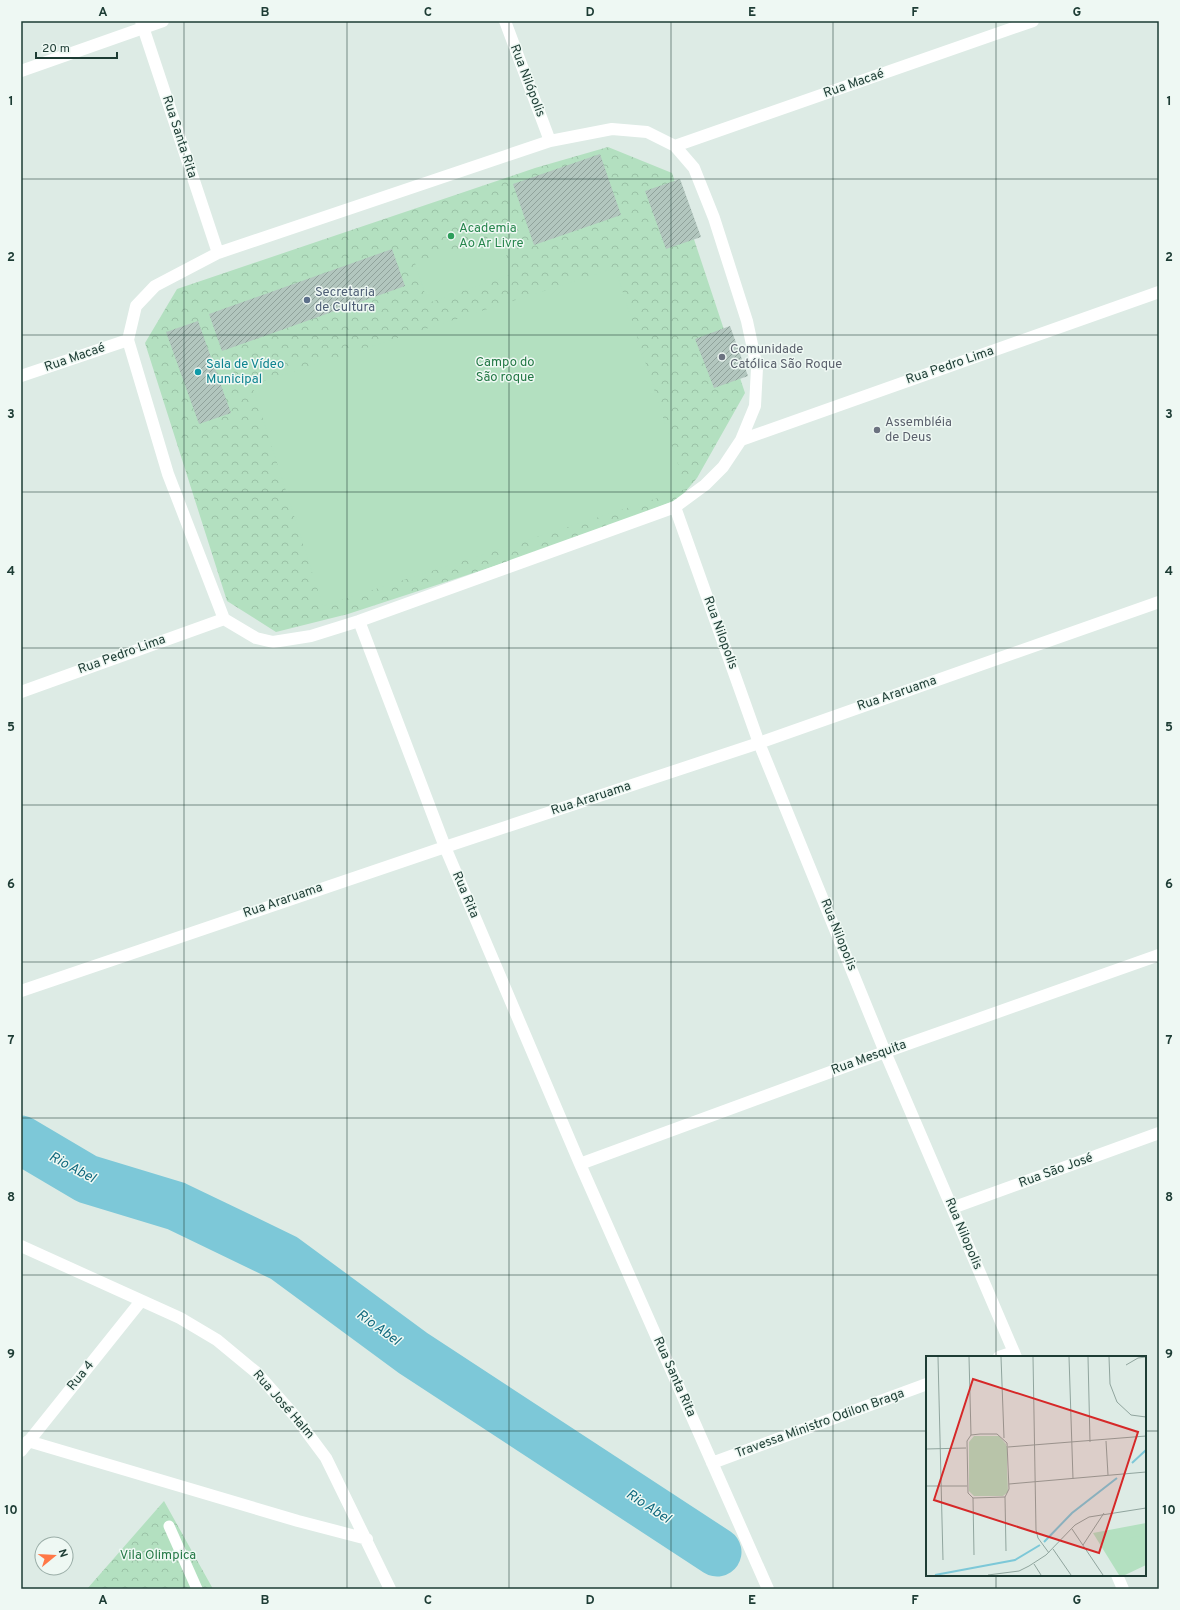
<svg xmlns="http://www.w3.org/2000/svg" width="1180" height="1610" font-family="Overpass,sans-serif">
	<defs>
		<pattern id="park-crowns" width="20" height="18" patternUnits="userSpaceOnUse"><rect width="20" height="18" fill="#b3e0c0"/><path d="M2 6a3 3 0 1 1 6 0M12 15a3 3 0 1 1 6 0" fill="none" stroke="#9ac1a6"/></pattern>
		<pattern id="building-hatch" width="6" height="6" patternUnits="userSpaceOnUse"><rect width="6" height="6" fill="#b2c6be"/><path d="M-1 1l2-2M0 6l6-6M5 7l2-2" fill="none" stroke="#90a29b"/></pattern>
	</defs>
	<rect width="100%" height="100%" fill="#ddebe5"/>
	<path fill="url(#park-crowns)" d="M608 147 672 173 745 393 697 478 679 499 568 542 348 614 276 632 227 601 145 343 177 289 535 168Z
		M164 1501 213 1589H87Z"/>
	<path fill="#b3e0c0" d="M499 235 513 274 428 303 415 263Z
		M615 268 686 489 323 606 252 385Z"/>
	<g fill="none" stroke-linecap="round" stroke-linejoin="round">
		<path stroke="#7dc8d8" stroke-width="49" d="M21 1140 87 1179 176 1206 284 1258 413 1353 717 1552"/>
	</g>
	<path fill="url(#building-hatch)" d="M600 154 621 215 534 245 513 184Z
		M680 179 701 237 666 249 645 191Z
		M392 249 405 286 222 351 209 314Z
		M198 321 231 413 199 424 166 332Z
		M730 326 748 376 714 388 695 339Z"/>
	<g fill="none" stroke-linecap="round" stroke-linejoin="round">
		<path stroke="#fff" stroke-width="11" d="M169 1526 197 1589"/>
		<path stroke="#fff" stroke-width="12" d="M141 21 218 253
			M505 21 550 141
			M21 71 163 21
			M612 129 647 132 675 146 694 168 714 218 747 321 757 368 755 406 741 440 723 467 705 485 675 507 359 621 311 636 273 642 256 638 224 619 168 474 128 340 136 306 155 286 218 253 550 141Z
			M675 146 1033 21
			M21 376 128 340
			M741 440 1159 292
			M675 507 759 743 885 1052 1016 1357
			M359 621 445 847 580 1164 768 1589
			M21 692 224 619
			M21 991 445 847 759 743 1159 602
			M580 1164 885 1052 1159 955
			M952 1208 1159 1133
			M21 1246 180 1318 217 1340 257 1373 294 1415 326 1458 390 1589
			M999 1357 1014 1352
			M28 1441 298 1521 367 1539
			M21 1451 141 1301
			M712 1463 927 1384
			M1117 1575 1123 1589"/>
	</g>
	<path fill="none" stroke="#1d3c34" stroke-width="1" stroke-opacity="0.55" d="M184 21V1589M347 21V1589M509 21V1589M671 21V1589M833 21V1589M996 21V1357M21 179H1159M21 335H1159M21 492H1159M21 648H1159M21 805H1159M21 962H1159M21 1118H1159M21 1275H1159M21 1431H927M1145 1431H1159M996 1575V1589"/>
	<circle fill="#2e9e5b" stroke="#eef8f3" stroke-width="1.5" cx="451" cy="236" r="4"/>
	<circle fill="#5c6f8a" stroke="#eef8f3" stroke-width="1.5" cx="307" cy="300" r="4"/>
	<g fill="#6b7280" stroke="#eef8f3" stroke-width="1.5">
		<circle cx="722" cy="357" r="4"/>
		<circle cx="877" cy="430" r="4"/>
	</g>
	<circle fill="#0f9aa8" stroke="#eef8f3" stroke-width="1.5" cx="198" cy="372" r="4"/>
	<g text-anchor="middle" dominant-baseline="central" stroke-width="3" stroke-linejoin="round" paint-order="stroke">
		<g font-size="13" fill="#1d3c34" stroke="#eef8f3">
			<text transform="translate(527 81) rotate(69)">Rua Nilópolis</text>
			<text transform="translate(854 84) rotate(-19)">Rua Macaé</text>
			<text transform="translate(179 137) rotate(72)">Rua Santa Rita</text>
			<text transform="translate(75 358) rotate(-19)">Rua Macaé</text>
			<text transform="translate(950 366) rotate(-19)">Rua Pedro Lima</text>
			<text transform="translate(720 633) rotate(70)">Rua Nilopolis</text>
			<text transform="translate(122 655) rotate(-20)">Rua Pedro Lima</text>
			<text transform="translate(897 694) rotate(-19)">Rua Araruama</text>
			<text transform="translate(591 799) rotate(-18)">Rua Araruama</text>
			<text transform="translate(465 895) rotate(67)">Rua Rita</text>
			<text transform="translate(283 901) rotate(-19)">Rua Araruama</text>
			<text transform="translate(838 935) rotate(68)">Rua Nilopolis</text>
			<text transform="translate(869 1058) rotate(-20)">Rua Mesquita</text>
			<text transform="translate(1056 1171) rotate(-20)">Rua São José</text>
			<text transform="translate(963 1234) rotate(67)">Rua Nilopolis</text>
			<text transform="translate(81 1376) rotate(-51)">Rua 4</text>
			<text transform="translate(674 1377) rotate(66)">Rua Santa Rita</text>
			<text transform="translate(283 1405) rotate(49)">Rua José Halm</text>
			<text transform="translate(820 1424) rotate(-20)">Travessa Ministro Odilon Braga</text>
		</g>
		<g font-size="13" fill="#27864d" stroke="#eef8f3" text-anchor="start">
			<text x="459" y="229">Academia<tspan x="459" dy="15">Ao Ar Livre</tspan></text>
		</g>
		<g font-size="13" fill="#4e5e75" stroke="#eef8f3" text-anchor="start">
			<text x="315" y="293">Secretaria<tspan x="315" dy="15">de Cultura</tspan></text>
		</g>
		<g font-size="13" fill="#5b616d" stroke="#eef8f3" text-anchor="start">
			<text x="730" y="350">Comunidade<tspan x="730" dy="15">Católica São Roque</tspan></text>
			<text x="885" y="423">Assembléia<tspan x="885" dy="15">de Deus</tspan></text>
		</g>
		<g font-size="13" fill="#237845" stroke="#eef8f3">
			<text x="505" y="363">Campo do<tspan x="505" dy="15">São roque</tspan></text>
			<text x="158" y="1556">Vila Olimpica</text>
		</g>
		<g font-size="13" fill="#0d838f" stroke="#eef8f3" text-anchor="start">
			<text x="206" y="365">Sala de Vídeo<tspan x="206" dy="15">Municipal</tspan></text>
		</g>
		<g font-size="14" font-style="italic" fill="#116a7f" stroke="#eef8f3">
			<text transform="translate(72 1168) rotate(28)">Rio Abel</text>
			<text transform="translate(378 1328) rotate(36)">Rio Abel</text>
			<text transform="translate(648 1507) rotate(33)">Rio Abel</text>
		</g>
	</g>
	<g transform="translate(926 1356)">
		<rect width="220" height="220" fill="#ddebe5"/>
		<path d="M48 80H73L80 88 82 136 77 140H48L43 135V86ZM220 167V209L199 219H193L167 177Z" fill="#b3e0c0"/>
		<path d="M56 90H81V131H56ZM214 180 216 201 204 202 203 182Z" fill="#b3e0c0"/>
		<path fill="none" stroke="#7dc8d8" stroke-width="2" d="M206 107 220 94M118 186 146 157 191 122M9 219 89 204 114 189"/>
		<path fill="none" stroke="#90a59e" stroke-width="1" d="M12 1 17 204M43 1 45 79M75 1 78 82M107 1 110 174 112 182 123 197M143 1 147 123M162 1 164 86M183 1 184 28 191 46 205 59 220 61M200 9 212 2 220 1M54 78H71L81 87 83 133 79 141 47 142 42 137 41 85 45 79ZM180 85 182 119M82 91 220 80M0 93 40 92M83 128 220 116M0 130H41M79 141 80 195M47 142 48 199M146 173 177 219M157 189 178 157M127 193 145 219M108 208 115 219M62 219 93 215 103 210 120 199 149 169 163 161 220 152"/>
		<path fill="#d62828" fill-opacity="0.15" stroke="#d62828" stroke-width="2" d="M47 23 212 76 173 197 8 144Z"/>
		<rect width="220" height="220" fill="none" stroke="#1d3c34" stroke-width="2"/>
	</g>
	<rect width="1180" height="1610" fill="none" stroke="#eef8f3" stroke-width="44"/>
	<g transform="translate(54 1556) rotate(72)"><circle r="19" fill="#eef8f3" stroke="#9aada7"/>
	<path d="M0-3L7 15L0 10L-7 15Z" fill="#ff7847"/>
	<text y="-6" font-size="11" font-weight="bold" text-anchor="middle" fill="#1d3c34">N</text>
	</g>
	<path d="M36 52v6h81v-6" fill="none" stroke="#1d3c34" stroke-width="2"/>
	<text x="42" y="52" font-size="12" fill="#1d3c34" stroke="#eef8f3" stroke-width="3" paint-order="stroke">20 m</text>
	<rect x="22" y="22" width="1136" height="1566" fill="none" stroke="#1d3c34" stroke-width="1.5"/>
	<g font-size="13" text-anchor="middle" font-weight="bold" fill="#1d3c34">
		<text x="103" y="16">A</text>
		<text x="265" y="16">B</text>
		<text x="428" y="16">C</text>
		<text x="590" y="16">D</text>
		<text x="752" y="16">E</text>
		<text x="915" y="16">F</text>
		<text x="1077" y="16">G</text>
		<text x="11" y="105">1</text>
		<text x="1169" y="105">1</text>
		<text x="11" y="261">2</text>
		<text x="1169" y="261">2</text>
		<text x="11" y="418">3</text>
		<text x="1169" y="418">3</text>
		<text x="11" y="575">4</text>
		<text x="1169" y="575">4</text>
		<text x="11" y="731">5</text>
		<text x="1169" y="731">5</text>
		<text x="11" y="888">6</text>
		<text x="1169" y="888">6</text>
		<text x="11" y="1044">7</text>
		<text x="1169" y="1044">7</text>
		<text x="11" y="1201">8</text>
		<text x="1169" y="1201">8</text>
		<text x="11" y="1358">9</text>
		<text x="1169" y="1358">9</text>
		<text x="11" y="1514">10</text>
		<text x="1169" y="1514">10</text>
		<text x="103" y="1604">A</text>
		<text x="265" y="1604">B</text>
		<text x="428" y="1604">C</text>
		<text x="590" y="1604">D</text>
		<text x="752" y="1604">E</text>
		<text x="915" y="1604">F</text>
		<text x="1077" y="1604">G</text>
	</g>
</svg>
